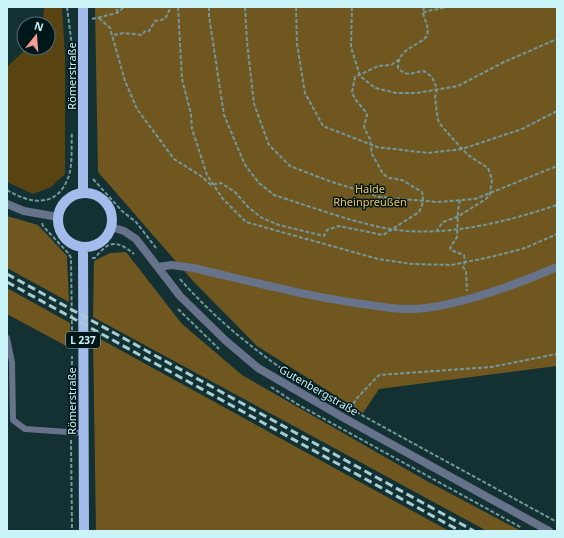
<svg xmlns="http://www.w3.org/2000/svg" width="564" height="538" font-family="'Noto Sans',sans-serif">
	<rect width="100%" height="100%" fill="#133032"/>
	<path fill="#594311" d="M44 7H62L65 55V174L51 187 33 194 7 182V67L27 48H48V24H43Z"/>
	<path fill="#705720" d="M95 7H557V366L379 389 363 413 257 346 193 281 98 172Z
		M7 216 38 225 67 256 69 302 7 268Z
		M126 252 182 324 242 375 425 480 521 531H487L93 317 94 261 110 253Z
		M7 288 70 323V348L7 314Z
		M93 335 449 531H96Z"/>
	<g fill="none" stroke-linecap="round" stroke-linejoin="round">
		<path stroke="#73979a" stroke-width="2" stroke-dasharray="4 2" stroke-linecap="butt" d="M67 7 72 46
			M178 7 182 79 191 114 192 129 207 175 223 199 246 222 378 259 411 264 451 265 491 257 525 248 557 234
			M209 7V16L224 115 245 165 259 183 274 195C312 207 351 222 390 229 444 238 506 222 557 205
			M245 7 247 42 254 104 269 145 290 166 329 181 380 197 437 202 475 199 557 166
			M296 7 297 44 305 93 323 126 377 147 428 153 462 149 522 129 557 111
			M352 7 351 47 360 76 375 88 396 93H417L458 86 502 63 557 39
			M424 7 423 13C430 9 438 10 446 7
			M452 7H458
			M117 13V7
			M423 13 428 29 427 36C416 48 398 48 398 68 407 78 413 72 424 71L432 77 437 89 435 98 438 120 443 128 468 155 488 168 492 179 490 194 486 199 457 217 443 222 437 230
			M99 18 110 28 125 81 137 109 174 159 201 176 211 185 221 183 235 192 248 207 262 218 279 225 324 236 327 230 339 226 383 235 419 212C423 204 424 200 422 192L402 180 389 178 383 174 372 154 370 139 364 127 367 115 365 111 355 99 352 92 355 77 378 66 391 65 400 59
			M92 19 117 13 124 7
			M114 35 124 33 142 35 145 31H149L155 21 165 19 171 7
			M93 179 122 211 136 222 156 248
			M7 190C30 204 57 208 68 178 73 167 71 144 72 132
			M460 200 458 210 457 237 450 248 451 250 464 255 465 262 463 267 466 271 467 291
			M42 223 43 226 69 254 71 258 72 331
			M92 258H95C109 240 117 240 134 254
			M180 279C215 319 256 352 300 381
			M178 309 219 349
			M271 387 297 404 522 528
			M314 389 557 522
			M350 409 357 398 379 375 491 367 557 354
			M71 425 72 356
			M71 440 72 531"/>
		<path stroke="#67738a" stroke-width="6" d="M7 338 12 362 13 420 25 429 83 433"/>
		<path stroke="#67738a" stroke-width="8" d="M7 204 24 211 58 217
			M111 227 124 231 136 239 180 296 226 341 258 368 344 418 549 531
			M158 267 172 265 193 268C249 281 305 296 363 304 383 307 406 311 426 308 466 303 520 283 557 267"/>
		<path stroke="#a3bceb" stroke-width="10" d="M83 192V7
			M58 220a27 27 0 1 1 54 0a27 27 0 1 1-54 0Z
			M83 247 84 531"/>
		<path stroke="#a6cdd1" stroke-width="3" stroke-dasharray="8 4" stroke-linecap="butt" d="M7 274 474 531
			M7 282 460 531"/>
	</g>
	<g text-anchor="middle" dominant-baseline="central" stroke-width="3" stroke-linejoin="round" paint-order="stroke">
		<rect fill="#00171a" stroke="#8db2b5" stroke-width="1" x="66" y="332" width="34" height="16" rx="3"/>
		<g font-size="10" font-weight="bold" fill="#caf4f8">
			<text x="83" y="340">L 237</text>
		</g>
		<g font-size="11" fill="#caf4f8" stroke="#00171a">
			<text transform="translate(71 76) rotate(-90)">Römerstraße</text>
			<text transform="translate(319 390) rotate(30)">Gutenbergstraße</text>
			<text transform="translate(71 401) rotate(-90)">Römerstraße</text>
		</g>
		<g font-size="11" fill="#f0c15d" stroke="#00171a">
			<text x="370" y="188">Halde<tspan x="370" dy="13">Rheinpreußen</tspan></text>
		</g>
	</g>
	<rect width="564" height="538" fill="none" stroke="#caf4f8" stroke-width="16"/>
	<g transform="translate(36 36) rotate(17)"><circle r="19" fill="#00171a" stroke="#516f73"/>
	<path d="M0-3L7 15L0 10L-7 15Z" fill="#f59c96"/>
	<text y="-6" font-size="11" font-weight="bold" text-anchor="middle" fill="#caf4f8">N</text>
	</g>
</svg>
